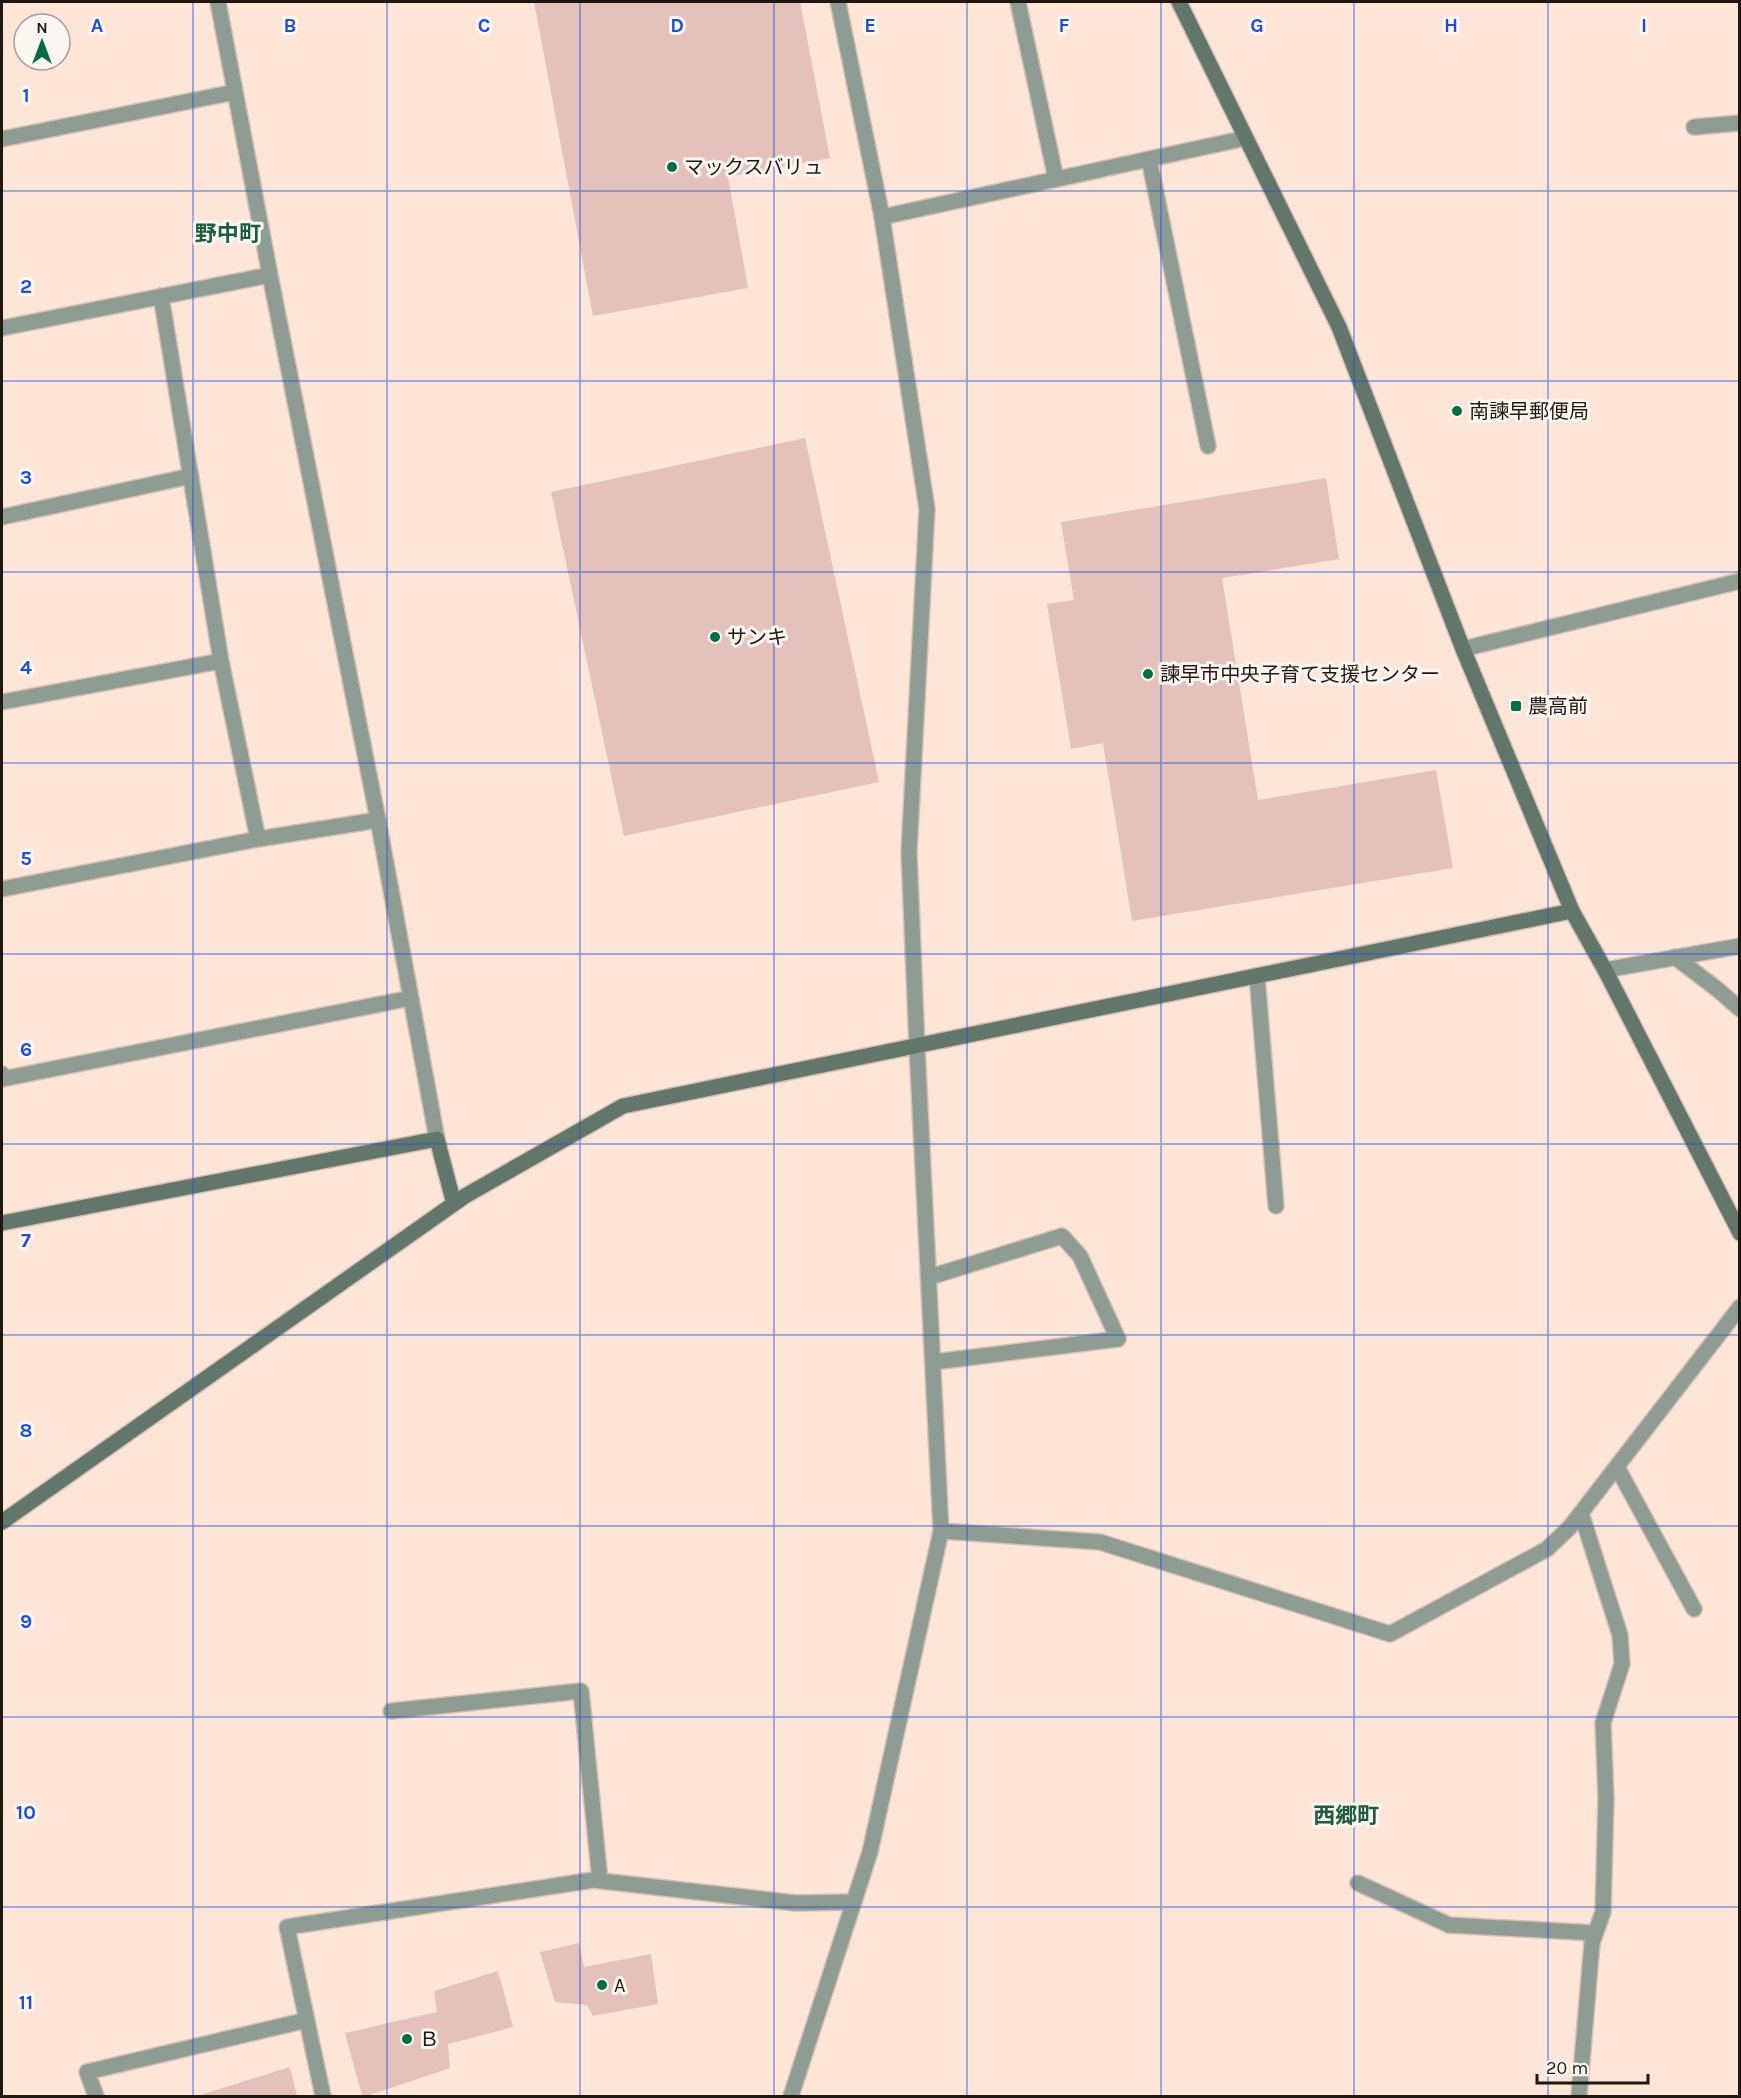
<svg xmlns="http://www.w3.org/2000/svg" width="1741" height="2098" font-family="Karla,'Noto Sans JP',sans-serif">
	<rect width="100%" height="100%" fill="#fde5d8"/>
	<path fill="#e4c1bb" d="M534 2H800L830 158 728 177 748 288 593 316Z
		M805 438 879 782 624 836 551 492Z
		M1326 478 1339 559 1222 578 1258 800 1436 770 1453 868 1132 921 1103 743 1071 749 1047 604 1074 600 1061 522Z
		M579 1943 584 1967 651 1954 658 2004 593 2016 587 2005 555 2002 540 1952Z
		M498 1971 513 2027 448 2044 450 2068 367 2096H362L345 2033 437 2012 434 1991Z
		M290 2067 297 2096H197Z"/>
	<g fill="none" stroke-linecap="round" stroke-linejoin="round">
		<g stroke="#d5c0b4" stroke-width="18">
			<path id="lane" d="M1675 957 1717 989 1740 1009
				M930 1277 1062 1236 1080 1256 1118 1339"/>
		</g>
		<g stroke="#d5c0b4" stroke-width="18">
			<path id="street" d="M218 2 270 275 378 820 437 1139
				M1018 2 1056 179
				M1694 127 1740 123
				M2 139 235 92
				M1149 159 1208 446
				M882 217 1246 138
				M161 296 221 661 258 839
				M2 328 270 275
				M2 517 191 476
				M1463 649 1740 581
				M2 702 221 661
				M2 889 258 839 378 820
				M1605 970 1740 946
				M1257 976 1276 1206
				M2 1074V1079L411 998
				M934 1362 1118 1339
				M1617 1467 1694 1609
				M941 1531 1100 1542 1390 1634 1547 1549 1570 1527 1740 1307
				M391 1711 581 1691 600 1881
				M1358 1883 1449 1925 1595 1933
				M96 2096 87 2072 307 2020
				M323 2096 287 1927 593 1880 796 1903 854 1902
				M791 2096 870 1852 941 1531 917 1047 909 852 927 509 882 217 838 2
				M1579 2096 1592 1943 1603 1912 1606 1798 1603 1723 1622 1664 1620 1635 1581 1513"/>
		</g>
		<g stroke="#d5c0b4" stroke-width="18">
			<path id="secondary" d="M1179 2 1339 327 1463 649 1572 911 1605 970 1740 1233
				M2 1223 437 1139 454 1204
				M2 1522 465 1196 623 1106 1572 911"/>
		</g>
		<use href="#lane" stroke="#8f9c94" stroke-width="15"/>
		<use href="#street" stroke="#8f9c94" stroke-width="15"/>
		<use href="#secondary" stroke="#63766b" stroke-width="15"/>
	</g>
	<path fill="none" stroke="#1d4ed8" stroke-width="1.5" stroke-opacity="0.55" d="M193 2V2096M387 2V2096M580 2V2096M774 2V2096M967 2V2096M1161 2V2096M1354 2V2096M1548 2V2096M2 191H1740M2 381H1740M2 572H1740M2 763H1740M2 954H1740M2 1144H1740M2 1335H1740M2 1526H1740M2 1717H1740M2 1907H1740"/>
	<g fill="#006d45" stroke="#fcf6f3" stroke-width="2">
		<circle cx="672" cy="167" r="6"/>
		<circle cx="1457" cy="411" r="6"/>
		<circle cx="715" cy="637" r="6"/>
		<circle cx="1148" cy="674" r="6"/>
		<rect x="1510" y="700" width="12" height="12" rx="3"/>
		<circle cx="602" cy="1985" r="6"/>
		<circle cx="407" cy="2039" r="6"/>
	</g>
	<g text-anchor="middle" dominant-baseline="central" stroke-width="6" stroke-linejoin="round" paint-order="stroke">
		<g font-size="20" fill="#211711" stroke="#fcf6f3" text-anchor="start">
			<text x="684" y="167">マックスバリュ</text>
			<text x="1469" y="411">南諫早郵便局</text>
			<text x="727" y="637">サンキ</text>
			<text x="1160" y="674">諫早市中央子育て支援センター</text>
			<text x="1528" y="706">農高前</text>
			<text x="614" y="1985">A</text>
			<text x="419" y="2039">Ｂ</text>
		</g>
		<g font-size="22" font-weight="bold" fill="#1e5c3f" stroke="#fcf6f3">
			<text x="228" y="234">野中町</text>
			<text x="1346" y="1816">西郷町</text>
		</g>
	</g>
	<g font-size="20" text-anchor="middle" font-weight="bold" fill="#1d4ed8" stroke="#fcf6f3" stroke-width="6" stroke-linejoin="round" paint-order="stroke">
		<text x="97" y="32">A</text>
		<text x="290" y="32">B</text>
		<text x="484" y="32">C</text>
		<text x="677" y="32">D</text>
		<text x="870" y="32">E</text>
		<text x="1064" y="32">F</text>
		<text x="1257" y="32">G</text>
		<text x="1451" y="32">H</text>
		<text x="1644" y="32">I</text>
		<text x="26" y="102">1</text>
		<text x="26" y="293">2</text>
		<text x="26" y="484">3</text>
		<text x="26" y="674">4</text>
		<text x="26" y="865">5</text>
		<text x="26" y="1056">6</text>
		<text x="26" y="1247">7</text>
		<text x="26" y="1437">8</text>
		<text x="26" y="1628">9</text>
		<text x="26" y="1819">10</text>
		<text x="26" y="2009">11</text>
	</g>
	<rect width="1741" height="2098" fill="none" stroke="#211711" stroke-width="6"/>
	<g transform="translate(42 42)"><circle r="28" fill="#fcf6f3" stroke="#a49d99" stroke-width="1.5"/>
	<path d="M0-4.5L10 22L0 15L-10 22Z" fill="#006d45"/>
	<text y="-9" font-size="16" font-weight="bold" text-anchor="middle" fill="#211711">N</text>
	</g>
	<path d="M1537 2074v9h111v-9" fill="none" stroke="#211711" stroke-width="3"/>
	<text x="1546" y="2074" font-size="18" fill="#211711" stroke="#fcf6f3" stroke-width="4.5" paint-order="stroke">20 m</text>
</svg>
